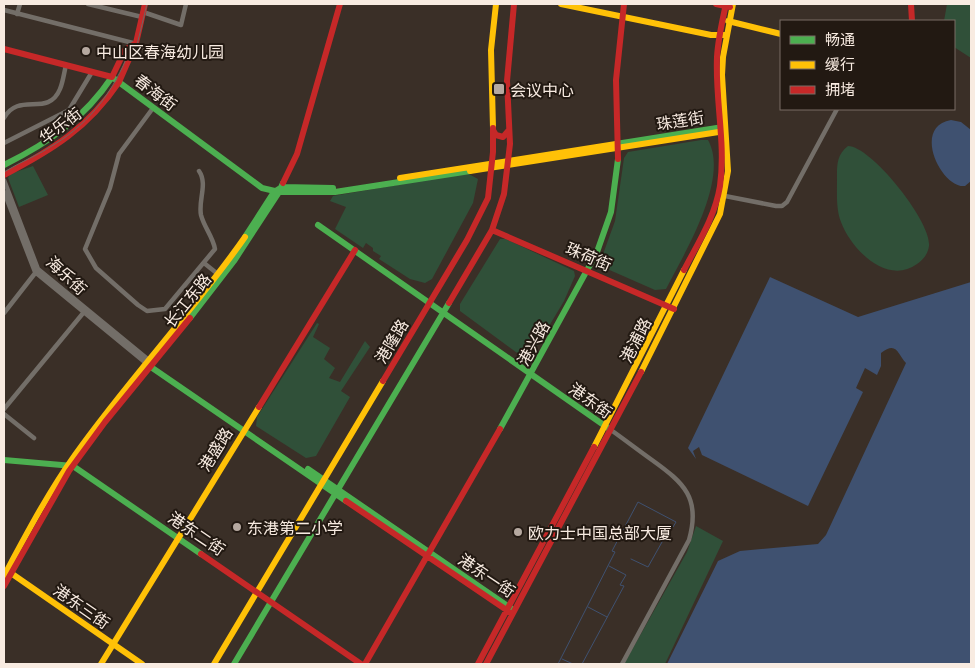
<svg xmlns="http://www.w3.org/2000/svg" width="975" height="668" font-family="Barlow,'Noto Sans SC',sans-serif">
	<rect width="100%" height="100%" fill="#3a2f27"/>
	<path fill="#305039" d="M947 4H971V58L954 47V21H944Z
		M701 140H708C730 179 684 254 666 289L655 290 605 268 602 257 615 221 624 158 628 152Z
		M848 146C871 146 932 222 929 246 928 254 923 260 917 264 887 286 851 249 841 222 836 209 837 194 837 180 837 167 836 155 848 146Z
		M33 166 48 195 19 207 8 178 10 174Z
		M467 173 478 179 473 203 432 279 425 283 410 279 379 259 381 256 373 251V248L366 243 363 248 335 229 346 207 330 201 333 196Z
		M500 239H506L574 271 575 276 564 301 530 358H524L460 311V304Z
		M317 323 319 324 313 337 330 348 324 359 335 368 329 378 340 382 365 341 370 347 341 391 350 397 316 456 306 458 256 426 257 417Z
		M696 526 723 541 665 664H624L687 552Z"/>
	<path fill="#3f5170" d="M951 120 961 122 971 130V181L965 186C942 189 911 127 951 120Z
		M770 277 858 317 971 282V664H667L718 561 740 551 818 544 826 535 906 363C898 355 897 340 881 353V366L877 375 865 368 856 388 863 392 808 506 702 455 699 447 693 451 696 459 688 448Z"/>
	<g fill="none" stroke-linecap="round" stroke-linejoin="round">
		<path stroke="#3f5170" stroke-width="1" d="M588 607 607 617
			M562 659 573 664
			M558 664 615 552 612 551 638 502 676 522 673 527 671 526 648 567 631 559
			M582 664 624 586 620 585 626 575 609 566"/>
		<path stroke="#736e68" stroke-width="4.5" d="M88 4 142 17
			M4 10 133 43 162 56
			M143 12 181 25 186 4
			M17 14 20 4
			M153 108 119 154 110 188 85 249 96 268 138 305 147 311 165 309 215 249C213 237 204 227 201 215 198 200 208 184 199 171
			M4 118C19 91 48 118 60 89 63 82 64 73 66 65
			M4 143 69 110 92 72
			M4 180 38 269 150 361
			M4 192 35 272 147 364
			M725 196 776 206H782L787 202 837 109
			M204 263 219 275
			M4 313 36 272
			M4 409 84 312
			M4 414 34 438
			M611 430C625 440 638 450 652 460 684 483 701 498 689 540L622 664"/>
		<path stroke="#4caf50" stroke-width="6" d="M616 144 723 127
			M4 165C48 143 84 119 112 77L262 188 279 192 283 183
			M318 225 608 428
			M245 237 274 192 282 187 333 188
			M190 318 234 261 279 192H335L470 171
			M148 365 346 501
			M500 429 597 252 611 212 618 159
			M4 460 73 466 201 554
			M308 469 512 609
			M234 664 449 303"/>
		<path stroke="#ffc107" stroke-width="6" d="M561 4 711 35H724
			M728 21 781 34
			M493 128 491 50 496 4
			M470 171 725 131
			M400 178 616 144
			M641 372 720 214 728 171 722 75 723 57 733 4
			M594 447 684 270
			M8 571 142 664
			M4 576C26 535 48 493 75 455 128 380 192 313 245 237
			M101 664 259 407
			M214 664 383 381"/>
		<path stroke="#c62828" stroke-width="6" d="M716 4 730 7
			M911 4 912 21
			M4 49 112 77 125 50 136 43
			M119 82 136 43 145 4
			M493 130 496 135 503 137 509 130
			M618 159 616 80 624 4
			M4 175C52 150 88 128 119 82
			M283 183 297 154 340 4
			M492 230 674 309
			M684 270C698 243 715 217 720 186 726 143 715 100 717 57 718 39 722 22 726 4
			M449 303 492 230 504 194 510 144 507 81 514 4
			M383 381 467 240 488 198 493 152V128
			M259 407 355 250
			M346 501 511 613
			M201 554 361 664
			M4 586 69 471 105 422 190 318
			M365 664 500 429
			M478 664 594 447
			M486 664 641 372"/>
		<path stroke="#6e6661" stroke-width="1" d="M4 172C20 162 39 155 55 144 91 122 114 90 129 52L136 49 147 4"/>
	</g>
	<g fill="#b6a9a0" stroke="#221912" stroke-width="2">
		<circle cx="86" cy="51" r="5"/>
		<rect x="493" y="83" width="12" height="12" rx="2.5"/>
		<circle cx="237" cy="527" r="5"/>
		<circle cx="518" cy="532" r="5"/>
	</g>
	<g text-anchor="middle" dominant-baseline="central" stroke-width="4" stroke-linejoin="round" paint-order="stroke">
		<g font-size="16" fill="#f8ebe1" stroke="#221912" text-anchor="start">
			<text x="96" y="51">中山区春海幼儿园</text>
			<text x="510" y="89">会议中心</text>
			<text x="247" y="527">东港第二小学</text>
			<text x="528" y="532">欧力士中国总部大厦</text>
		</g>
		<g font-size="16" fill="#f8ebe1" stroke="#221912">
			<text transform="translate(156 92) rotate(37)">春海街</text>
			<text transform="translate(680 120) rotate(-9)">珠莲街</text>
			<text transform="translate(60 125) rotate(-37)">华乐街</text>
			<text transform="translate(589 256) rotate(23)">珠荷街</text>
			<text transform="translate(67 275) rotate(43)">海乐街</text>
			<text transform="translate(187 300) rotate(-51)">长江东路</text>
			<text transform="translate(635 340) rotate(-63)">港浦路</text>
			<text transform="translate(391 341) rotate(-59)">港隆路</text>
			<text transform="translate(533 343) rotate(-61)">港兴路</text>
			<text transform="translate(591 400) rotate(35)">港东街</text>
			<text transform="translate(215 449) rotate(-58)">港盛路</text>
			<text transform="translate(197 533) rotate(34)">港东二街</text>
			<text transform="translate(487 575) rotate(34)">港东一街</text>
			<text transform="translate(82 606) rotate(35)">港东三街</text>
		</g>
	</g>
	<rect width="975" height="668" fill="none" stroke="#f8ebe1" stroke-width="10"/>
	<rect x="780" y="20" width="175" height="90" fill="#221912" stroke="#786d65"/>
	<rect x="790" y="36" width="25" height="8" fill="#4caf50" stroke="#786d65"/>
	<text x="825" y="45" font-size="15" fill="#f8ebe1">畅通</text>
	<rect x="790" y="61" width="25" height="8" fill="#ffc107" stroke="#786d65"/>
	<text x="825" y="70" font-size="15" fill="#f8ebe1">缓行</text>
	<rect x="790" y="86" width="25" height="8" fill="#c62828" stroke="#786d65"/>
	<text x="825" y="95" font-size="15" fill="#f8ebe1">拥堵</text>
</svg>
